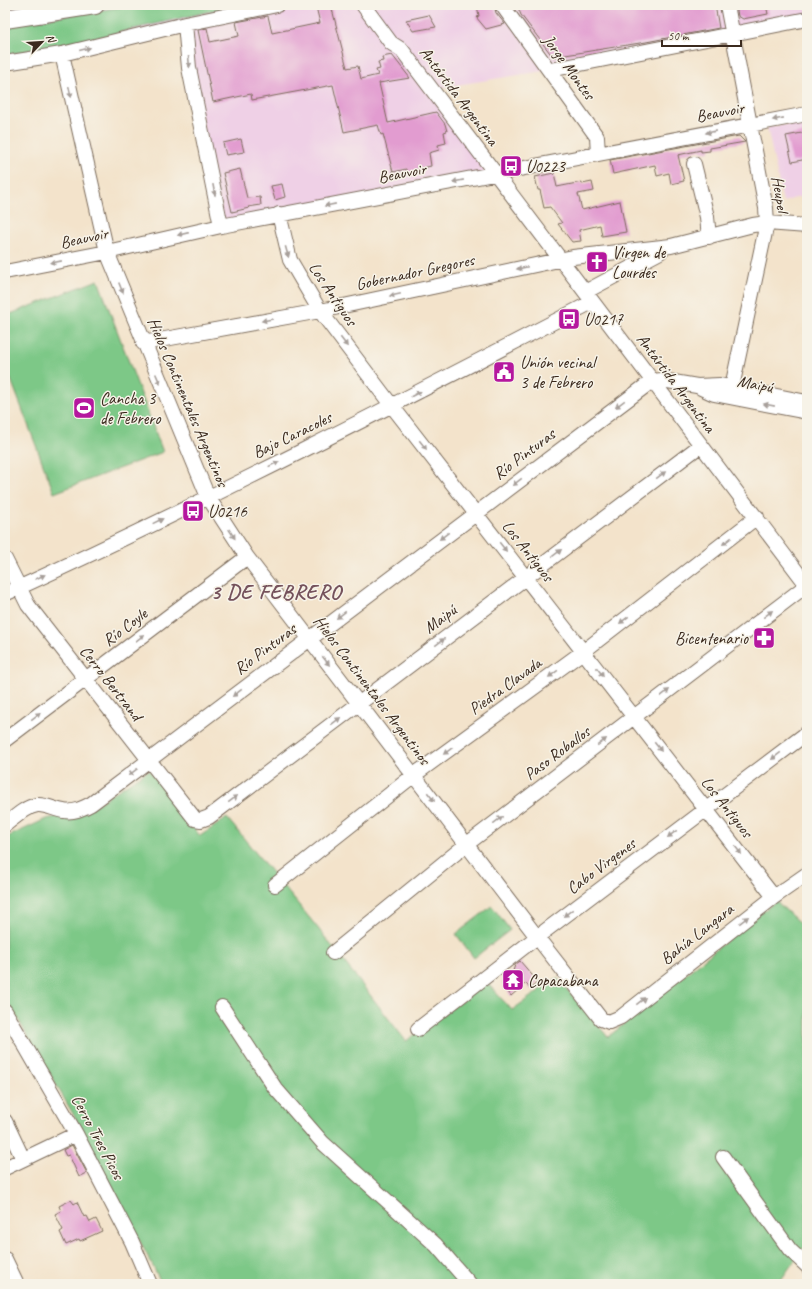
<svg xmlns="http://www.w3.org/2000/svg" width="812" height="1289" font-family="Caveat,sans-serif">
	<rect width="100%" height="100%" fill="#f7f3e8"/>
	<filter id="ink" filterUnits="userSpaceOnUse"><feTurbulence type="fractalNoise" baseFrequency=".025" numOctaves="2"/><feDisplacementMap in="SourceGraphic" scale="8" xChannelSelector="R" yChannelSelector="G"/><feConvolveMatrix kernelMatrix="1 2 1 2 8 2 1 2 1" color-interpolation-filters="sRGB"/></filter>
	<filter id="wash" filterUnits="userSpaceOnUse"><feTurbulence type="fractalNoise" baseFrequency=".012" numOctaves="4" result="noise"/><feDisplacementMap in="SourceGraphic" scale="16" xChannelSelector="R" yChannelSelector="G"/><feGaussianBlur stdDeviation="0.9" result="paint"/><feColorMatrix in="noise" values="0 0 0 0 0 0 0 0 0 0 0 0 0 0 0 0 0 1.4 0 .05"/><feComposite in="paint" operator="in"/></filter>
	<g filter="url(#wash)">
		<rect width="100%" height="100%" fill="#f3e3cb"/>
		<path fill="#efd0e6" d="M5 5H807V19L550 70 431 89 496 174 221 226 185 24 5 63Z
			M807 122V198L799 197 783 202 767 127Z"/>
		<path fill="#7dc887" stroke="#5c7952" d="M134 5H238L95 38 5 55V25Z
			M98 280 163 452 54 493 5 364V316Z
			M149 770 200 836 227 818 317 927 406 1041 487 983 512 1010 557 978 608 1037 776 901 807 930V1243L778 1284H162L83 1131 5 997V838L46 819 86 811Z
			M492 906 510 930 474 958 456 934Z"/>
		<g id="blocks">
			<path fill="#e29cd0" d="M320 5H331L347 68 358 66 361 79 378 75 376 70 380 69 378 62 383 61 382 57 392 55 410 78 379 83 388 123 436 112 445 124 447 131 444 132 446 143 438 145 439 150 429 153 431 166 418 169 419 173 407 175 406 169 393 172 383 134 381 135 378 125 344 132 333 85 252 100 251 94 213 102 198 30 207 28 210 42 239 36 236 22 268 16 272 33 320 23 317 11Z
				M477 5H494L496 13 505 24 486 29 476 17 479 16Z
				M517 5H715L719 28 646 42 553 57 521 15Z
				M736 5H766L768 14 743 19 738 16Z
				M429 15 436 27 413 31 406 20Z
				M807 132V159L792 162 786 136Z
				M739 136 745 142 710 148V151L701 152V150L678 155 684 181 671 184 669 173 657 176 655 165 613 174 610 160Z
				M241 139 244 152 226 155 223 143Z
				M240 169 247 198 260 197 261 205 248 207 249 208 232 212 223 173Z
				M554 173 557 187 582 182V184L592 182 594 191 578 194 582 210 620 201 626 232 602 236 600 225 579 230 581 241 572 242 558 224 562 223 550 207 544 208 540 190H538L535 177Z
				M282 184 285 197 275 200 271 186Z
				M520 961 538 982 530 989 526 983 511 996 502 983 512 974 515 965Z
				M72 1145 87 1173 79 1177 69 1155 66 1156 63 1150Z
				M71 1200 74 1204 77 1202 84 1217 87 1216 90 1222 96 1219 102 1231 80 1241 79 1239 66 1245 60 1232 63 1230 55 1214 61 1211 59 1206Z"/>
		</g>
	</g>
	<g filter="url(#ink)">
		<use href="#blocks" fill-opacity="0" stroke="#7b6b5b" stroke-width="1"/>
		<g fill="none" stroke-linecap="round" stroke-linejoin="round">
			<g stroke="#7b6b5b" stroke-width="16">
				<path id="minor" d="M363 5 391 43 402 50 807 585
					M502 5 597 137 598 154
					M727 5 766 208 767 223 732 387
					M185 24 189 68 221 226
					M62 54 107 252 208 497 247 557 537 937 601 1019 609 1022 621 1017 774 897 807 874
					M5 63 62 54 185 24 277 5
					M550 70 807 19
					M694 164 707 217 709 237
					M279 214 290 260 320 311 392 406 774 897
					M5 272 107 252 221 226 807 114
					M585 292 660 252
					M143 343 320 311 573 257 671 246 753 225 767 223 807 226
					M652 381 662 380 697 386 720 385 807 402
					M701 388 714 394 807 412
					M5 559 28 605 195 819 201 820 209 817 701 445
					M5 594C204 503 398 403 592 302
					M5 740 247 557
					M5 825C14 818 25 807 37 805 46 804 55 810 64 811 74 813 83 808 91 804L652 381
					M275 885 414 775 584 651 757 517
					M333 953 467 844 807 585
					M222 1007 275 1088 323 1143 436 1245 470 1284
					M5 1011 76 1134 132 1242 150 1284
					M418 1029 537 937 807 733
					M5 1121 23 1159
					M723 1157 790 1250 807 1266
					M5 1168 76 1134
					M5 1259 17 1284"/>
			</g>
			<g stroke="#7b6b5b" stroke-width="20">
				<path id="major" d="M5 19 95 5"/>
			</g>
			<use href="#minor" stroke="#fff" stroke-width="14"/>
			<use href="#major" stroke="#fff" stroke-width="18"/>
		</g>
		<defs><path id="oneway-solid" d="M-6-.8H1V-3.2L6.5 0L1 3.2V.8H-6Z"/></defs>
		<g fill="#a79f9a">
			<use href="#oneway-solid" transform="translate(85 49) rotate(-14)"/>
			<use href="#oneway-solid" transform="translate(189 62) rotate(85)"/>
			<use href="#oneway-solid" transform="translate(70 92) rotate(77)"/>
			<use href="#oneway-solid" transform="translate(778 119) rotate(169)"/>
			<use href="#oneway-solid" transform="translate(711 132) rotate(169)"/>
			<use href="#oneway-solid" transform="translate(458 181) rotate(169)"/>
			<use href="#oneway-solid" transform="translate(214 190) rotate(79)"/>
			<use href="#oneway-solid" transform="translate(330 205) rotate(169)"/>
			<use href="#oneway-solid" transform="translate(183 234) rotate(167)"/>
			<use href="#oneway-solid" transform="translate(287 252) rotate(74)"/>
			<use href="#oneway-solid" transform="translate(56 262) rotate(169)"/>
			<use href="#oneway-solid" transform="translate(522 268) rotate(168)"/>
			<use href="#oneway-solid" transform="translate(121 288) rotate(68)"/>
			<use href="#oneway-solid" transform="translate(395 295) rotate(168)"/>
			<use href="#oneway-solid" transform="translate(267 320) rotate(170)"/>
			<use href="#oneway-solid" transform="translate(344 342) rotate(53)"/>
			<use href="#oneway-solid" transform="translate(158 379) rotate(67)"/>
			<use href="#oneway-solid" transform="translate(416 394) rotate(-28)"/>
			<use href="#oneway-solid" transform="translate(620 404) rotate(143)"/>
			<use href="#oneway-solid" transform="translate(769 405) rotate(-169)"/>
			<use href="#oneway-solid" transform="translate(423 445) rotate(52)"/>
			<use href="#oneway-solid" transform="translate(274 464) rotate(-26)"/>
			<use href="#oneway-solid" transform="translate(661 475) rotate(-36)"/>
			<use href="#oneway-solid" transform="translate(517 482) rotate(143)"/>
			<use href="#oneway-solid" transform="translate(158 521) rotate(-26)"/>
			<use href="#oneway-solid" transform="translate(232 534) rotate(57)"/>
			<use href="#oneway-solid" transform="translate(444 536) rotate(143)"/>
			<use href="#oneway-solid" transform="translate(727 541) rotate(142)"/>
			<use href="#oneway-solid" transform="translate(503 547) rotate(51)"/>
			<use href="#oneway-solid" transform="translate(557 553) rotate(-37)"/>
			<use href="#oneway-solid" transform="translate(40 577) rotate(-26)"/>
			<use href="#oneway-solid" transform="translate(768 614) rotate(-37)"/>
			<use href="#oneway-solid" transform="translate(341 615) rotate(143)"/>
			<use href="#oneway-solid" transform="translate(624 620) rotate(142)"/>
			<use href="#oneway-solid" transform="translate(140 638) rotate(-37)"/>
			<use href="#oneway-solid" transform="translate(440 642) rotate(-37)"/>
			<use href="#oneway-solid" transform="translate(326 661) rotate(52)"/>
			<use href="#oneway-solid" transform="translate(600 672) rotate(53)"/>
			<use href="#oneway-solid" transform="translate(553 674) rotate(144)"/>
			<use href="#oneway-solid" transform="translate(237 693) rotate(143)"/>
			<use href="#oneway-solid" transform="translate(665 693) rotate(-38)"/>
			<use href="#oneway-solid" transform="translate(36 716) rotate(-37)"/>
			<use href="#oneway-solid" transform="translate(336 721) rotate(-37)"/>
			<use href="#oneway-solid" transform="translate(602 742) rotate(-37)"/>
			<use href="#oneway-solid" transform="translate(658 747) rotate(52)"/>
			<use href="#oneway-solid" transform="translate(448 751) rotate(144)"/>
			<use href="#oneway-solid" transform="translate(776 756) rotate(143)"/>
			<use href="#oneway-solid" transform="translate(133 772) rotate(143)"/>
			<use href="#oneway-solid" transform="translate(431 797) rotate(52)"/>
			<use href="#oneway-solid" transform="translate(233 799) rotate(-37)"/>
			<use href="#oneway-solid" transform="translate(498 820) rotate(-37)"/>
			<use href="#oneway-solid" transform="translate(672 834) rotate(143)"/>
			<use href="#oneway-solid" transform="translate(738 850) rotate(52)"/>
			<use href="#oneway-solid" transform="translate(568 913) rotate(143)"/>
			<use href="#oneway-solid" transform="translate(744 920) rotate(-38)"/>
			<use href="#oneway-solid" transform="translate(641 1001) rotate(-38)"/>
		</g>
	</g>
	<defs>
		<g id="bus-square" transform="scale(1.15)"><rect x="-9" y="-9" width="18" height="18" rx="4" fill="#b5179e" stroke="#f7f3e8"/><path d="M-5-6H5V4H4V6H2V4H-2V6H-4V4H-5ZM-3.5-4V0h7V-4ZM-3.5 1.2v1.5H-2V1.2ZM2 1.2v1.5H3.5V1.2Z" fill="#fff"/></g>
		<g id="church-square" transform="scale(1.15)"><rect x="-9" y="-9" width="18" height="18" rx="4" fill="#b5179e" stroke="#f7f3e8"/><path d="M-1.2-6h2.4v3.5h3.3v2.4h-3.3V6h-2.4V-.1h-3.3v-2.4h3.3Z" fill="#fff"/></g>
		<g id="civic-square" transform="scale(1.15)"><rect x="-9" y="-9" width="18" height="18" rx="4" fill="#b5179e" stroke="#f7f3e8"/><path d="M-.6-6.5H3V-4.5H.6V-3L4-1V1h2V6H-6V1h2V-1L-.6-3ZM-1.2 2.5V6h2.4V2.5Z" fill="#fff"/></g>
		<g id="stadium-square" transform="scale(1.15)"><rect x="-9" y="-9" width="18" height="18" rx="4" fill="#b5179e" stroke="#f7f3e8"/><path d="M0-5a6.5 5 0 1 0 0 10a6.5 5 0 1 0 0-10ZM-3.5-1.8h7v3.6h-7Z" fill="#fff"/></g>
		<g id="pharmacy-square" transform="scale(1.15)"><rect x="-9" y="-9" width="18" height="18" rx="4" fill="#b5179e" stroke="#f7f3e8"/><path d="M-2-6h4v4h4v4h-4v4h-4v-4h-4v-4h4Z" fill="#fff"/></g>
		<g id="temple-square" transform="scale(1.15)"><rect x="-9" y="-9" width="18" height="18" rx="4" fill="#b5179e" stroke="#f7f3e8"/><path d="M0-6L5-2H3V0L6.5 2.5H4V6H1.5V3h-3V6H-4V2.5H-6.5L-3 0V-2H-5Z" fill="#fff"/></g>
	</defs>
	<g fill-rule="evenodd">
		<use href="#bus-square" x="511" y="166"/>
		<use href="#church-square" x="597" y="262"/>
		<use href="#bus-square" x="569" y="319"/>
		<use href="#civic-square" x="504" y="372"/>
		<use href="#stadium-square" x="84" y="408"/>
		<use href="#bus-square" x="193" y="511"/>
		<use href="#pharmacy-square" x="764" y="638"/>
		<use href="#temple-square" x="513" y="980"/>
	</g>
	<g text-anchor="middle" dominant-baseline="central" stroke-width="3" stroke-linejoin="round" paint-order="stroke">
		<g font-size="17" fill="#3b2a1e" stroke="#f7f3e8">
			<text transform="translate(569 67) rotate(54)">Jorge Montes</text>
			<text transform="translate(459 96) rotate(53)">Antártida Argentina</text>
			<text transform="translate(720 112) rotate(-11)">Beauvoir</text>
			<text transform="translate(402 173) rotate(-11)">Beauvoir</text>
			<text transform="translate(780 194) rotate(81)">Heupel</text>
			<text transform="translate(84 238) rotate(-12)">Beauvoir</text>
			<text transform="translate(415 272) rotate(-12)">Gobernador Gregores</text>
			<text transform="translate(333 294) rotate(56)">Los Antiguos</text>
			<text transform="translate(676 383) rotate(53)">Antártida Argentina</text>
			<text transform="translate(755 384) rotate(11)">Maipú</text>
			<text transform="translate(188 402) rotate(67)">Hielos Continentales Argentinos</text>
			<text transform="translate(292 435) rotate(-26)">Bajo Caracoles</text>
			<text transform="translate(524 454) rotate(-37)">Río Pinturas</text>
			<text transform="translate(528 551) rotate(52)">Los Antiguos</text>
			<text transform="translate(440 619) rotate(-37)">Maipú</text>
			<text transform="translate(125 627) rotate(-37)">Río Coyle</text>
			<text transform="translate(265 649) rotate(-37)">Río Pinturas</text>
			<text transform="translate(111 683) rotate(52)">Cerro Bertrand</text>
			<text transform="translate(505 686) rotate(-36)">Piedra Clavada</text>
			<text transform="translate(372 690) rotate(53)">Hielos Continentales Argentinos</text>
			<text transform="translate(557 753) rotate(-37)">Paso Roballos</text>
			<text transform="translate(727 807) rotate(52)">Los Antiguos</text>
			<text transform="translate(601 866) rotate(-37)">Cabo Virgenes</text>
			<text transform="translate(697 934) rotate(-38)">Bahía Langara</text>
			<text transform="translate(98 1137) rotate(62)">Cerro Tres Picos</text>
		</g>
		<g font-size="17" fill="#3b2a1e" stroke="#f7f3e8" text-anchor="start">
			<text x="526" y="166">U0223</text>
			<text x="612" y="252">Virgen de<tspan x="612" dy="20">Lourdes</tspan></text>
			<text x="584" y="319">U0217</text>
			<text x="520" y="362">Unión vecinal<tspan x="520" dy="20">3 de Febrero</tspan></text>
			<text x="100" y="398">Cancha 3<tspan x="100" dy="20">de Febrero</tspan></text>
			<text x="208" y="511">U0216</text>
			<text x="748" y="638" text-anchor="end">Bicentenario</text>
			<text x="528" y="980">Copacabana</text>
		</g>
		<g font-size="21" font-weight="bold" letter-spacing="1" fill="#75525c" stroke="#f7f3e8">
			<text x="276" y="592">3 DE FEBRERO</text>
		</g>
	</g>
	<rect width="812" height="1289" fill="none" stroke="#f7f3e8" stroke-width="20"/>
	<g transform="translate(42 42) rotate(65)" stroke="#f7f3e8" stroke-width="3" paint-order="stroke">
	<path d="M0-3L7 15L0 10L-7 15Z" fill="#3b2a1e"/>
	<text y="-6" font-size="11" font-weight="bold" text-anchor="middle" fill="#3b2a1e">N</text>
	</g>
	<path d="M662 40v6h79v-6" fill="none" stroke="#3b2a1e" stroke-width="2"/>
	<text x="668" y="40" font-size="12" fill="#3b2a1e" stroke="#f7f3e8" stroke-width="3" paint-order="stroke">50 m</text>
</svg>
